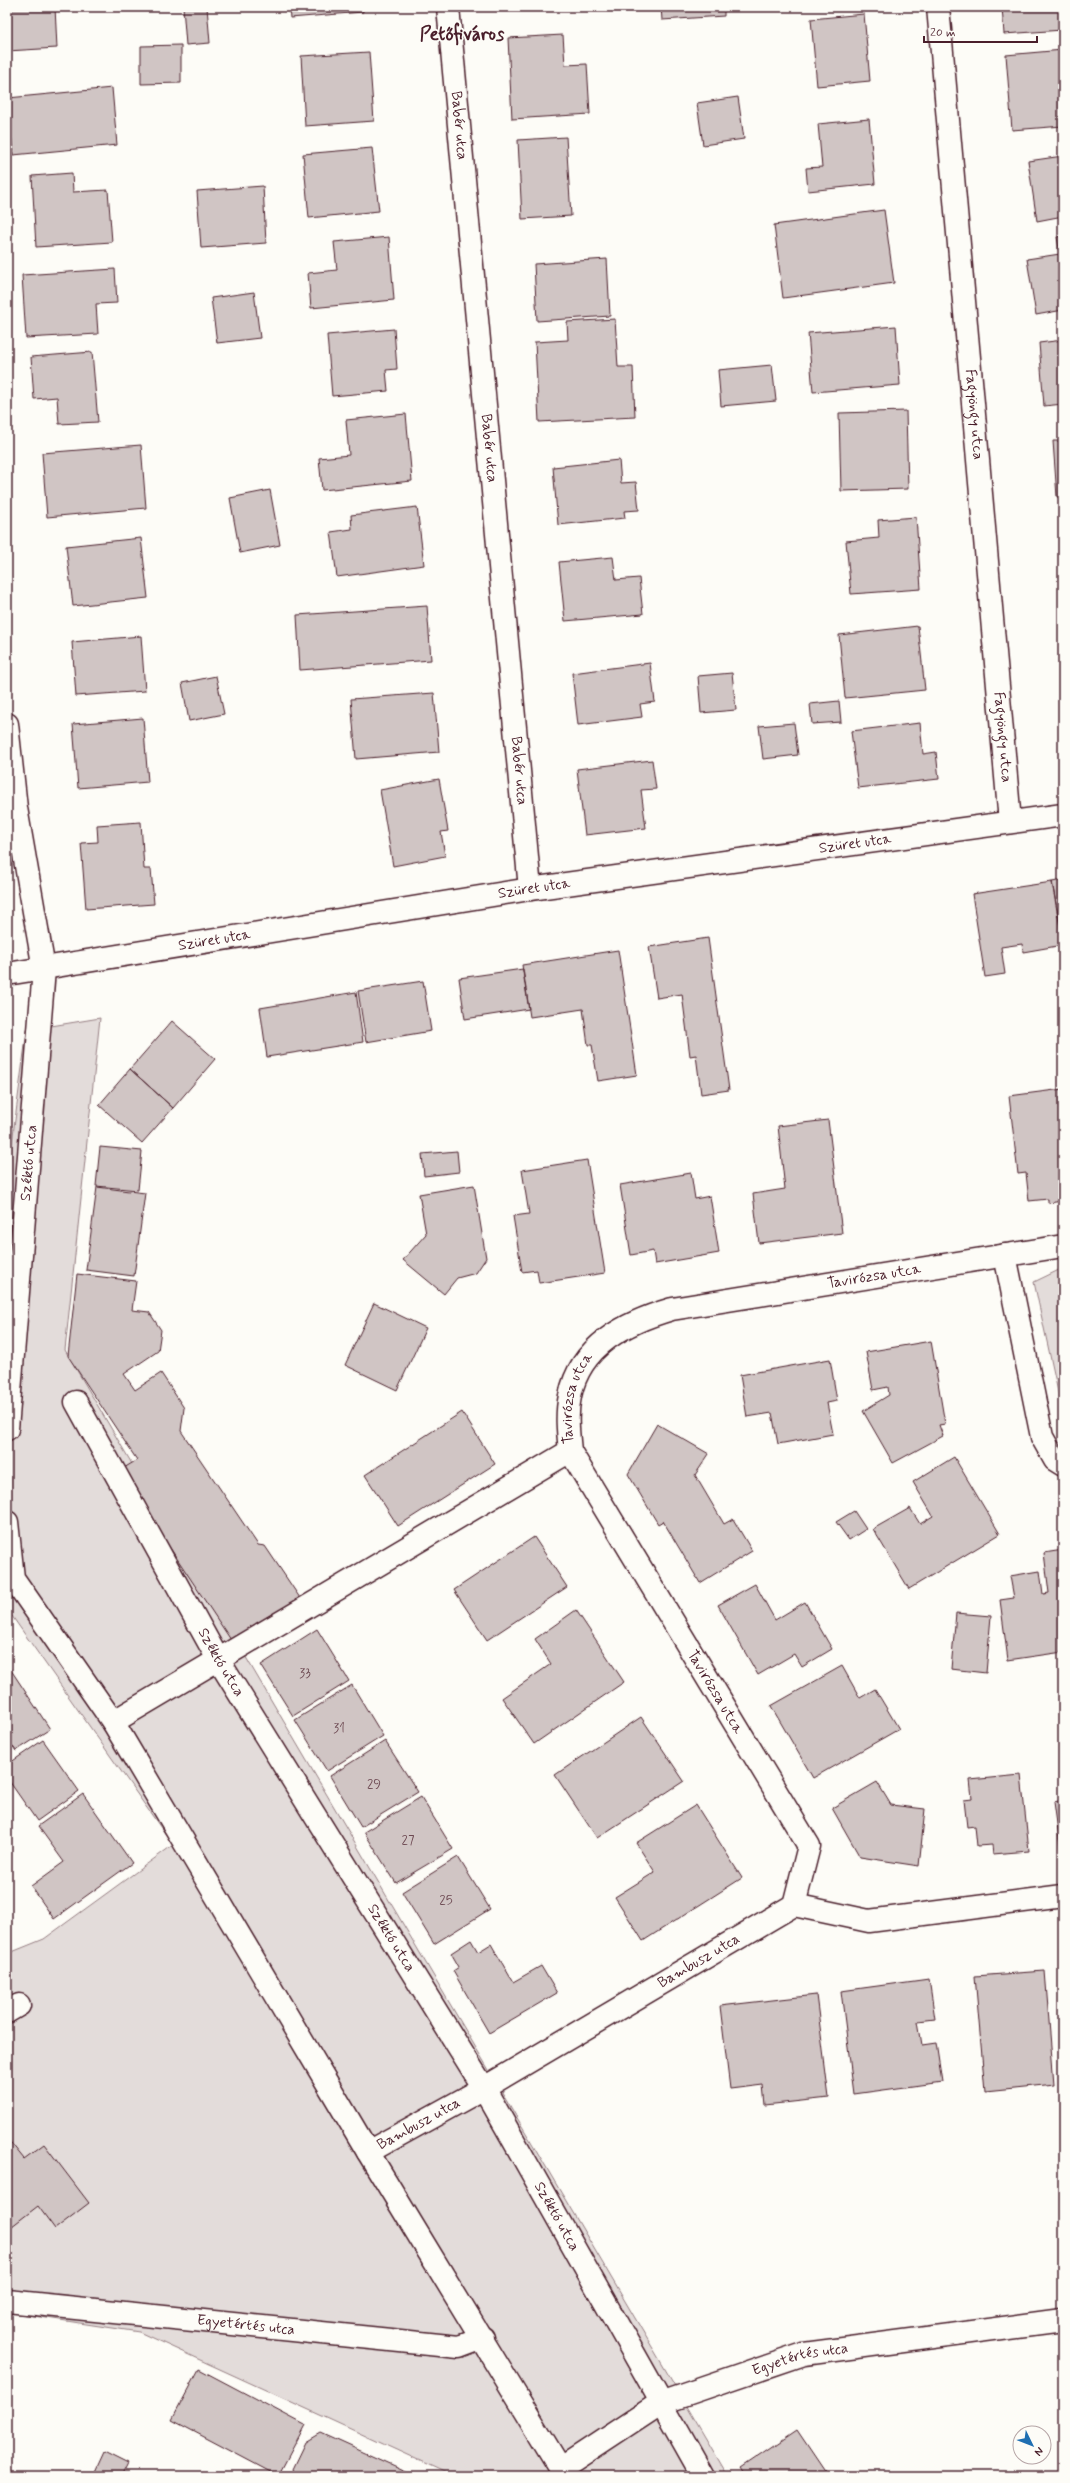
<svg xmlns="http://www.w3.org/2000/svg" width="1070" height="2483" font-family="Mynerve,sans-serif">
	<rect width="100%" height="100%" fill="#fdfcf7"/>
	<filter id="ink" filterUnits="userSpaceOnUse"><feTurbulence type="fractalNoise" baseFrequency=".025" numOctaves="2"/><feDisplacementMap in="SourceGraphic" scale="8" xChannelSelector="R" yChannelSelector="G"/><feConvolveMatrix kernelMatrix="1 2 1 2 8 2 1 2 1" color-interpolation-filters="sRGB"/></filter>
	<g filter="url(#ink)">
		<path fill="#e3dcda" stroke="#967e82" d="M100 1018 65 1350 728 2476H453L139 2332 7 2312V1954L44 1939 173 1845 7 1609V1180L27 1030Z
			M1063 1268V1415L1034 1282Z"/>
		<path fill="#d0c5c4" stroke="#4a1f2b" d="M7 7H55L57 48 7 51Z
			M183 7H207L210 43 186 45Z
			M289 7H363V12L290 18Z
			M661 7H724V16L662 20Z
			M1002 7H1063V30L1004 34Z
			M864 14 870 81 817 86 811 19Z
			M563 35 565 65 587 64 590 114 512 119 508 38Z
			M181 45V83L141 84V46Z
			M1063 50V126L1012 130 1006 55Z
			M369 52 374 121 305 126 301 56Z
			M112 88 117 145 13 155 8 98Z
			M738 97 744 139 703 145 697 103Z
			M869 119 875 184 808 191 806 168 822 167 818 124Z
			M566 137 571 216 522 219 518 140Z
			M372 148 379 211 309 218 303 154Z
			M1063 156V216L1037 221 1028 161Z
			M72 173 73 192 108 190 112 242 36 247 32 176Z
			M263 186 266 243 201 248 197 191Z
			M884 210 894 283 783 298 774 225Z
			M1063 236V310L1036 315 1027 259 1060 254 1057 237Z
			M389 237 394 300 311 308 308 273 337 270 334 242Z
			M607 259 610 316 537 321 534 264Z
			M115 269 117 303 96 304 98 334 26 338 22 275Z
			M254 292 260 338 217 343 211 298Z
			M615 319 618 367H633L635 417 539 422 535 342 568 340 567 322Z
			M896 326 900 385 813 392 808 333Z
			M394 329 397 369 386 370 388 391 332 396 327 335Z
			M1063 340V404L1044 406 1039 343Z
			M92 352 98 422 59 424 57 397 34 399 31 357Z
			M772 365 776 401 721 406 718 370Z
			M906 411 908 489 841 491 839 413Z
			M406 414 412 481 322 490 319 458 349 455 346 420Z
			M1053 441H1063V497H1057Z
			M141 445 146 508 47 517 42 453Z
			M619 460 621 483 636 482 639 510 624 511 625 518 558 525 553 467Z
			M270 490 280 545 240 553 230 498Z
			M417 507 424 565 337 577 331 532 352 529 351 515Z
			M916 517 921 589 851 594 846 541 879 538 878 520Z
			M141 538 148 598 73 606 66 546Z
			M613 557 616 580 639 578 643 614 565 621 559 562Z
			M427 606 431 660 300 670 297 615Z
			M918 626 925 690 845 698 839 635Z
			M141 636 145 691 76 696 72 642Z
			M650 663 655 702 640 704 642 717 578 725 572 673Z
			M732 673 736 710 701 713 698 676Z
			M216 676 224 714 189 721 182 683Z
			M434 693 439 752 356 759 351 699Z
			M839 701 841 722 812 724 810 704Z
			M143 718 148 782 78 788 73 724Z
			M794 723 798 755 763 759 759 726Z
			M920 723 923 754 936 752 939 779 858 788 851 731Z
			M652 760 656 789 641 790 646 828 585 835 577 769Z
			M439 779 448 831 441 832 445 856 393 866 380 790Z
			M141 822 144 869H151L154 904 86 909 81 843 98 842 97 825Z
			M1063 880V939L1052 882Z
			M1052 882 1063 945 1023 952 1022 944 1001 947 1005 974 985 977 972 894Z
			M708 938 729 1090 701 1094 696 1055 690 1056 682 994 657 998 649 947Z
			M618 950 637 1075 598 1081 592 1045H588L583 1009 530 1017 522 965Z
			M523 969 529 1009 465 1019 459 978Z
			M423 981 431 1031 366 1042 358 991Z
			M356 992 363 1042 267 1057 260 1008Z
			M172 1021 215 1059 173 1108 130 1069Z
			M130 1069 173 1108 142 1143 99 1105Z
			M1063 1089V1201L1048 1203V1199L1029 1201 1026 1173 1018 1174 1009 1096Z
			M828 1120 842 1233 759 1243 753 1194 785 1189 778 1126Z
			M100 1147 142 1151 138 1190 96 1186Z
			M457 1151 459 1172 424 1176 422 1154Z
			M587 1160 605 1273 539 1283 537 1270 522 1272 513 1216 529 1214 522 1170Z
			M691 1173 695 1199 710 1196 719 1253 655 1264 653 1251 631 1255 620 1185Z
			M474 1185 486 1258 476 1273 457 1278 444 1294 403 1260 426 1234 419 1194Z
			M97 1187 145 1193 134 1276 86 1270Z
			M77 1274 136 1281 132 1310 149 1312 161 1330 158 1351 124 1374 135 1390 161 1373 184 1408 181 1431 258 1545 265 1546 300 1598 233 1643 119 1471 137 1460 68 1356Z
			M374 1303 426 1328 397 1390 345 1365Z
			M931 1341 945 1424 939 1425 943 1436 893 1463 863 1411 889 1395 888 1387 873 1390 866 1352Z
			M830 1359 837 1401 827 1403 833 1434 778 1444 772 1413 747 1417 740 1375Z
			M462 1412 495 1464 398 1526 365 1475Z
			M657 1424 709 1454 695 1475 724 1524 733 1519 752 1551 700 1583 663 1521 658 1524 628 1474Z
			M954 1457 1000 1534 909 1589 873 1529 910 1508 920 1524 933 1516 913 1482Z
			M854 1511 866 1529 849 1540 836 1522Z
			M534 1537 567 1587 487 1640 454 1590Z
			M1063 1550V1652L1008 1660 1000 1600 1014 1598 1010 1576 1040 1571 1043 1594 1049 1593 1044 1553Z
			M755 1584 775 1620 805 1602 832 1649 802 1667 794 1654 758 1675 718 1605Z
			M576 1610 624 1682 534 1744 502 1698 551 1664 535 1639Z
			M956 1613 991 1616 986 1673 951 1669Z
			M317 1629 349 1681 293 1716 261 1665Z
			M7 1664 50 1729 16 1751 7 1738Z
			M842 1666 860 1698 875 1689 899 1729 813 1778 771 1706Z
			M352 1685 383 1736 327 1771 295 1720Z
			M641 1717 684 1781 597 1838 555 1775Z
			M43 1740 79 1791 37 1821 7 1778V1765Z
			M385 1741 418 1792 361 1827 330 1776Z
			M1021 1775 1029 1851 993 1854 992 1845 977 1846 975 1826 967 1827 964 1800 972 1799 970 1780Z
			M877 1782 891 1805 925 1809 919 1866 860 1857 832 1808Z
			M83 1794 132 1863 54 1919 31 1886 64 1862 38 1826Z
			M421 1797 453 1849 396 1883 364 1832Z
			M1063 1800V1853H1061L1054 1802Z
			M696 1805 742 1878 643 1941 615 1897 655 1872 636 1843Z
			M458 1857 490 1909 434 1944 402 1892Z
			M471 1940 478 1952 491 1944 513 1982 541 1966 557 1993 489 2033 453 1971 459 1967 451 1953Z
			M1045 1971 1054 2084 985 2091 975 1976Z
			M929 1979 935 2019 918 2021 922 2045 936 2043 942 2082 854 2094 841 1991Z
			M816 1995 829 2098 765 2105 763 2085 730 2089 720 2006Z
			M7 2138 24 2159 44 2144 89 2203 55 2229 38 2206 7 2230Z
			M199 2369 305 2425 278 2476 172 2420Z
			M797 2430 828 2476H746L741 2468Z
			M321 2433 416 2476H296L293 2469 306 2442Z
			M104 2452 128 2464 122 2476H93Z"/>
		<g fill="none" stroke-linecap="round" stroke-linejoin="round">
			<g stroke="#4a1f2b" stroke-width="25">
				<g id="minor">
					<path id="s1" d="M448 7 530 889"/>
					<path id="s2" d="M938 7 1010 822"/>
					<path d="M7 724 16 808 44 969 7 1429"/>
					<path id="s3" d="M7 974 530 889 1063 815"/>
					<path d="M1005 1255 1042 1437 1055 1460 1063 1465"/>
					<path id="s4" d="M76 1402 219 1661 484 2088 703 2476"/>
					<path d="M7 1522 13 1578 113 1722 368 2152 565 2476"/>
					<path d="M113 1722 570 1451"/>
					<path id="s5" d="M794 1905 809 1846 570 1451C568 1432 566 1414 570 1396 580 1345 627 1322 672 1309L1063 1246"/>
					<path d="M7 2012 19 2005"/>
					<path id="s6" d="M368 2152 484 2088 794 1905 869 1921 1063 1896"/>
					<path id="s7" d="M7 2301 459 2347 483 2338"/>
					<path id="s8" d="M560 2469 660 2403 804 2354 1063 2320"/>
				</g>
			</g>
			<use href="#minor" stroke="#fdfcf7" stroke-width="22"/>
		</g>
	</g>
	<g text-anchor="middle" dominant-baseline="central" stroke-width="3.5" stroke-linejoin="round" paint-order="stroke">
		<g font-size="13" fill="#6c4851">
			<text x="305" y="1673">33</text>
			<text x="339" y="1728">31</text>
			<text x="374" y="1784">29</text>
			<text x="408" y="1840">27</text>
			<text x="446" y="1900">25</text>
		</g>
		<g font-size="15" fill="#4a1f2b" stroke="#fdfcf7">
			<text stroke="none"><textPath href="#s1" startOffset="119">Babér utca</textPath></text>
			<text stroke="none"><textPath href="#s2" startOffset="409">Fagyöngy utca</textPath></text>
			<text stroke="none"><textPath href="#s1" startOffset="443">Babér utca</textPath></text>
			<text stroke="none"><textPath href="#s2" startOffset="733">Fagyöngy utca</textPath></text>
			<text stroke="none"><textPath href="#s1" startOffset="767">Babér utca</textPath></text>
			<text stroke="none"><textPath href="#s3" startOffset="858">Szüret utca</textPath></text>
			<text stroke="none"><textPath href="#s3" startOffset="534">Szüret utca</textPath></text>
			<text stroke="none"><textPath href="#s3" startOffset="210">Szüret utca</textPath></text>
			<text transform="translate(29 1163) rotate(-85)">Széktó utca</text>
			<text stroke="none"><textPath href="#s5" startOffset="924">Tavirózsa utca</textPath></text>
			<text stroke="none"><textPath href="#s5" startOffset="577">Tavirózsa utca</textPath></text>
			<text stroke="none"><textPath href="#s4" startOffset="298">Széktó utca</textPath></text>
			<text transform="translate(715 1692) rotate(59)">Tavirózsa utca</text>
			<text stroke="none"><textPath href="#s4" startOffset="622">Széktó utca</textPath></text>
			<text stroke="none"><textPath href="#s6" startOffset="382">Bambusz utca</textPath></text>
			<text stroke="none"><textPath href="#s6" startOffset="58">Bambusz utca</textPath></text>
			<text stroke="none"><textPath href="#s4" startOffset="946">Széktó utca</textPath></text>
			<text stroke="none"><textPath href="#s7" startOffset="240">Egyetértés utca</textPath></text>
			<text stroke="none"><textPath href="#s8" startOffset="267">Egyetértés utca</textPath></text>
		</g>
		<g font-size="19" font-weight="bold" fill="#4a1f2b" stroke="#fdfcf7">
			<text x="462" y="34">Petőfiváros</text>
		</g>
	</g>
	<rect width="1070" height="2483" fill="none" stroke="#fdfcf7" stroke-width="24"/>
	<rect x="12" y="12" width="1046" height="2459" fill="none" stroke="#4a1f2b" stroke-width="1.5" filter="url(#ink)"/>
	<g transform="translate(1032 2445) rotate(133)"><circle r="19" fill="#fdfcf7" stroke="#b5a4a5"/>
	<path d="M0-3L7 15L0 10L-7 15Z" fill="#1f6fb2"/>
	<text y="-6" font-size="11" font-weight="bold" text-anchor="middle" fill="#4a1f2b">N</text>
	</g>
	<path d="M924 36v6h113v-6" fill="none" stroke="#4a1f2b" stroke-width="2"/>
	<text x="930" y="36" font-size="12" fill="#4a1f2b" stroke="#fdfcf7" stroke-width="3" paint-order="stroke">20 m</text>
</svg>
